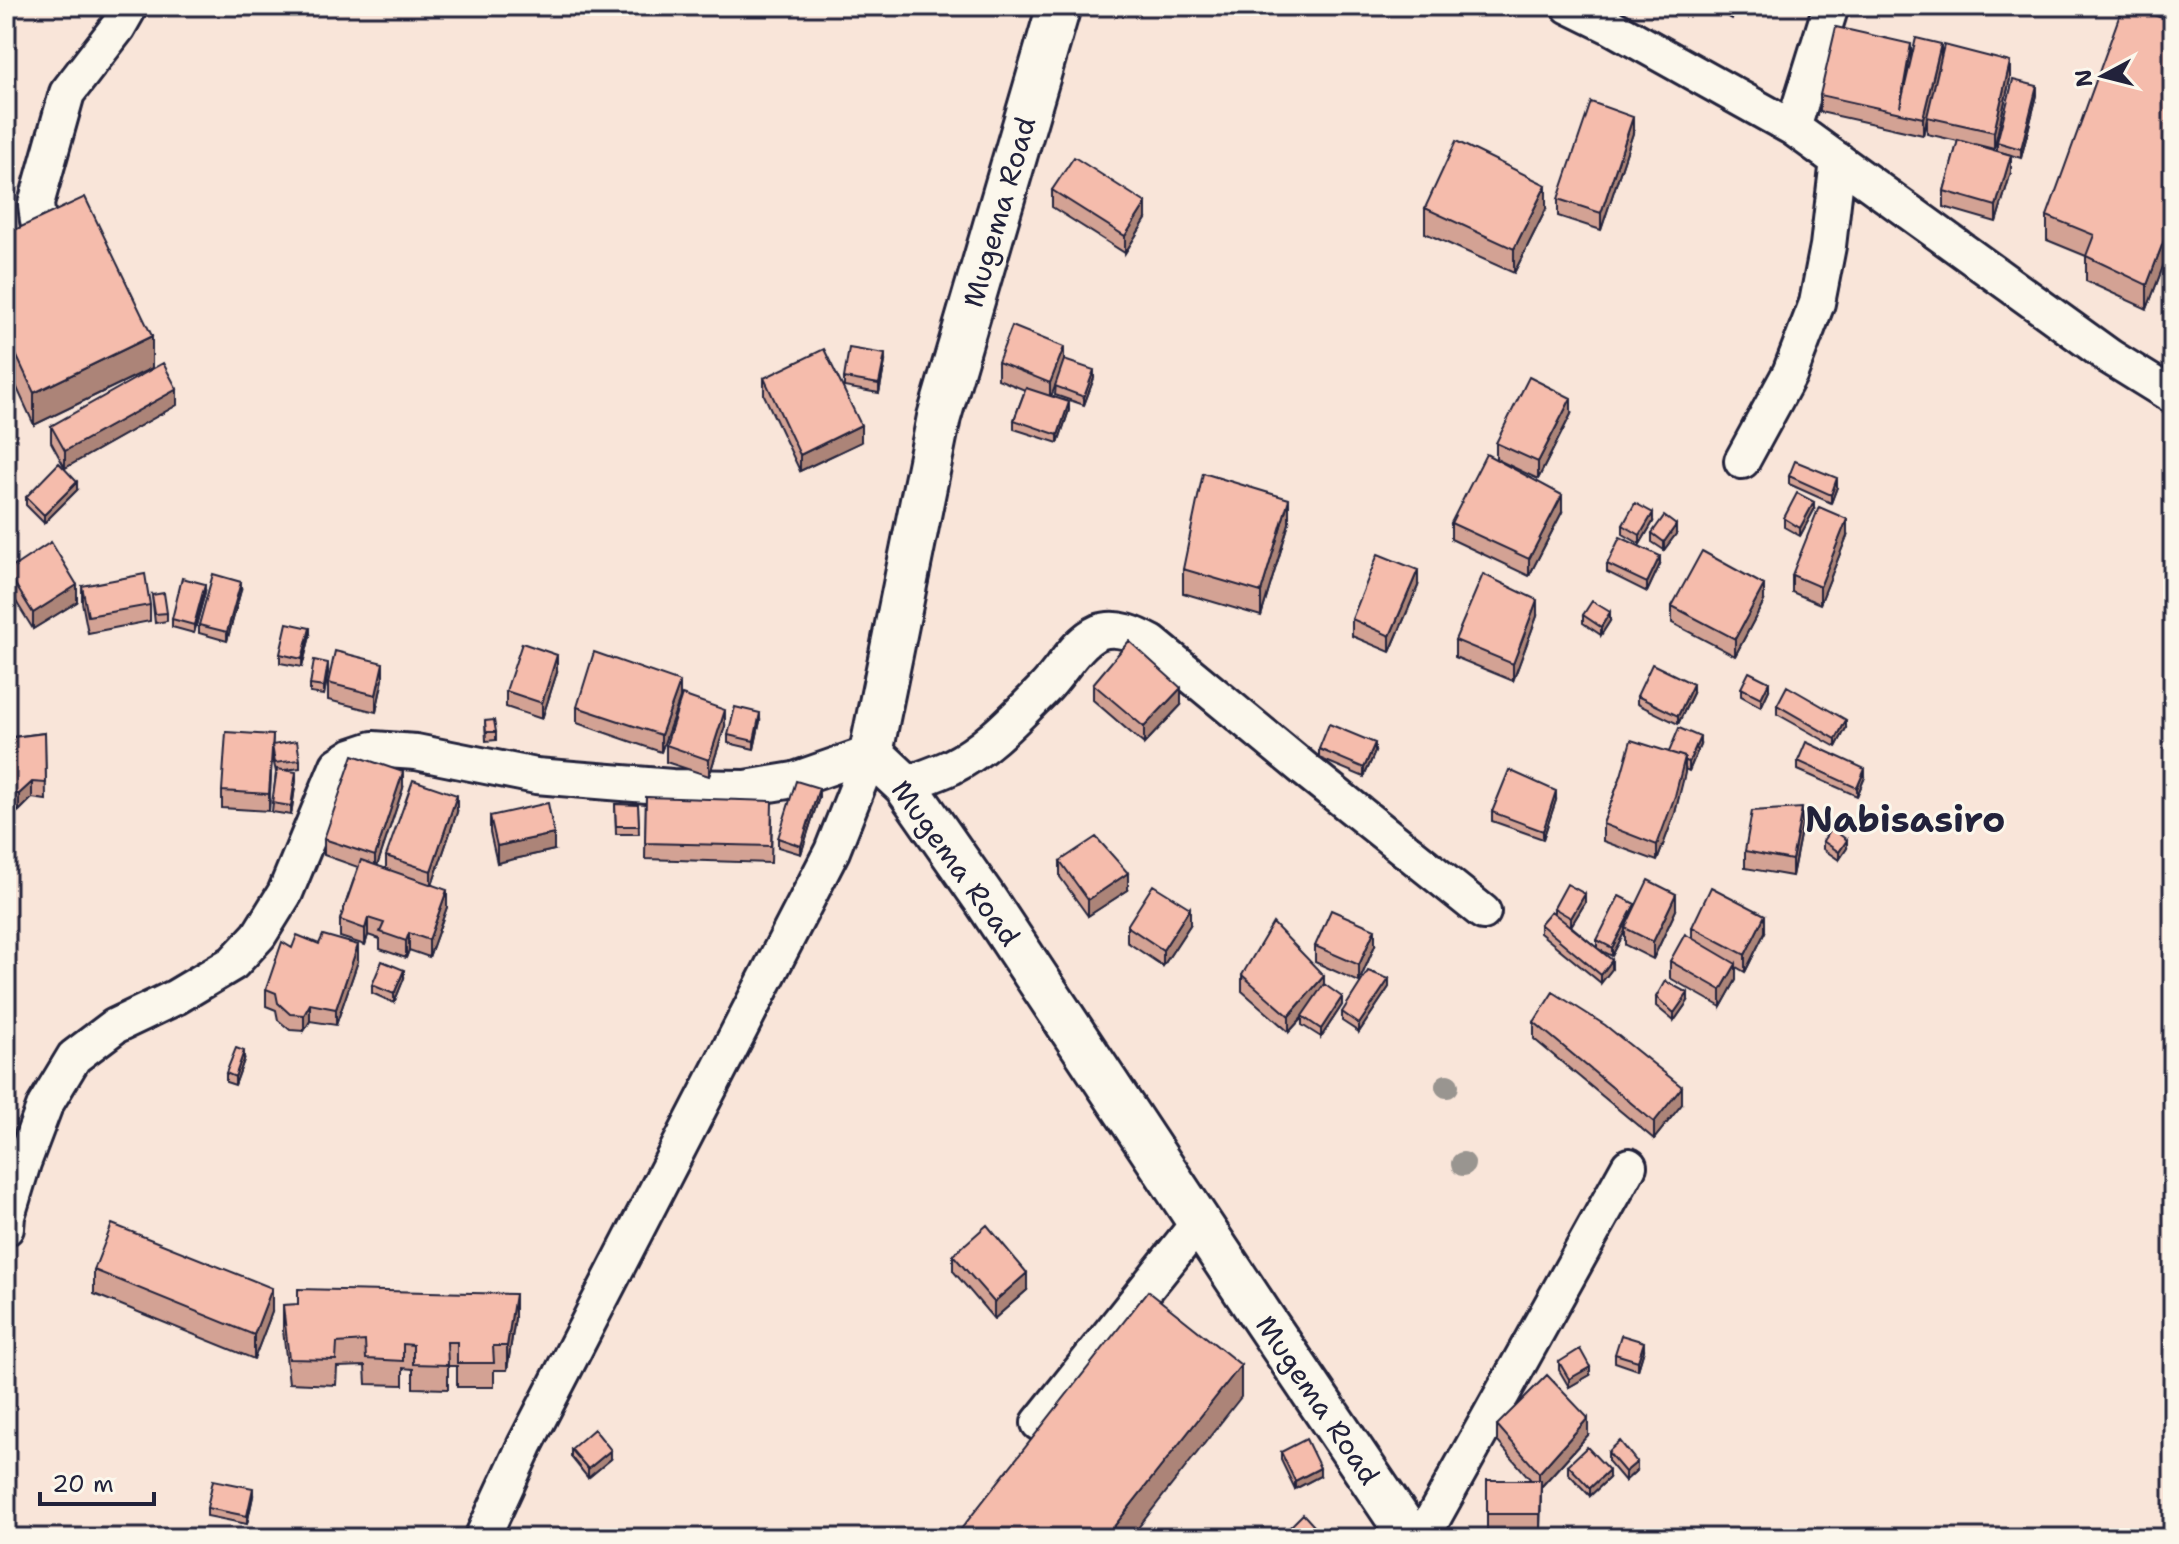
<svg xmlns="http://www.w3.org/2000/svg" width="2179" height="1544" font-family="'Shantell Sans',sans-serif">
	<rect width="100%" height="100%" fill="#f9e5d9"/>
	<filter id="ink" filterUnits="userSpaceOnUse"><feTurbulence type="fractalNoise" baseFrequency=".0125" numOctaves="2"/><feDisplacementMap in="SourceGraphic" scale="16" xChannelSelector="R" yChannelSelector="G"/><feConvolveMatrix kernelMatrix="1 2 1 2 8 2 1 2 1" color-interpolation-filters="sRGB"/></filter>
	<g filter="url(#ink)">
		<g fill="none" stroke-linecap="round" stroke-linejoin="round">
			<g stroke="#22223b" stroke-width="40">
				<path id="minor" d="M1569 6 1610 26 1793 128 2110 357 2173 396
					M1793 128 1831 6
					M38 221 36 204 67 93 118 27 130 6
					M1742 461 1790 373 1817 303 1828 246 1838 160
					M905 785C920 779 936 774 951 767 987 749 1016 717 1044 689 1062 671 1076 642 1099 632 1117 625 1137 635 1152 643L1308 772 1483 912
					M6 1228 7 1216 23 1163 45 1105 74 1057 115 1026 176 997 233 963 259 935 285 893 338 765 352 756 373 749 416 752 536 776 672 787 746 788 794 780 871 753
					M1039 1423 1199 1222
					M482 1538 525 1445 832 851 871 753
					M1422 1538 1629 1166"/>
			</g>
			<g stroke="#22223b" stroke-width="48">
				<path id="tertiary" d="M1059 6 939 417 871 753 905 785 984 898 1262 1317 1411 1538"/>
			</g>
			<use href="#minor" stroke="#fbf7ec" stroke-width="34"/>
			<use href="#tertiary" stroke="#fbf7ec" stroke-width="42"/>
		</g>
		<g fill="#999590">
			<circle cx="1447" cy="1086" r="12"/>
			<circle cx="1463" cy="1164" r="12"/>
		</g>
		<path fill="#d3a294" stroke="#22223b" stroke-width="2" d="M1707 6H1738L1732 19Z
			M2173 22V240L2147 309 2086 281V256L2047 240V216Z
			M1941 56 2010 79 1994 149 1974 144 2011 172 1996 222 1944 207V191L1958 141 1927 134V120L1923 135 1820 112V95L1910 63Z
			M2037 95 2021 158 1997 151V142Z
			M1633 133 1601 230 1558 216V199Z
			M1052 190 1146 219 1125 253 1052 207Z
			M1425 208 1546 209 1514 273 1425 233Z
			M6 234 152 368 34 425 6 364Z
			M1064 361 1094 378 1084 405 1055 395 1056 383 1051 396 1069 410 1058 443 1014 429V420L1025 390 998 379V362Z
			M885 362 879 393 844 387V378Z
			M764 378 861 442 800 471 764 395Z
			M177 405 65 468 51 442V426Z
			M1571 414 1538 479 1496 459V443Z
			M1789 476 1837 487 1831 503 1789 484Z
			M77 490 44 523 26 505V497Z
			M1814 510 1800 536 1784 527V518Z
			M1562 512 1529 576 1451 539V523Z
			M1653 522 1640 544 1623 534V525Z
			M1289 523 1261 616 1183 593V569Z
			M1652 533 1676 534 1664 550 1652 542Z
			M1847 536 1820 604 1792 592V575Z
			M1607 564H1660L1647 592 1607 572Z
			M7 571 77 602 33 629 7 587Z
			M82 586 150 605V621L88 633 82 602Z
			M1418 586 1390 652 1352 636V619Z
			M241 590 227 641 199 633V625Z
			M205 592 194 633 172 627V619Z
			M152 595 167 613V621L155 623Z
			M1764 601 1735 656 1672 623V606Z
			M1583 615 1610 621 1601 635 1583 623Z
			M1537 616 1513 681 1455 657V640Z
			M310 636 302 667 280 663V654Z
			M328 672 324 695 310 693V685Z
			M557 672 542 719 506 707V691Z
			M383 679 376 712 328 700V683Z
			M1093 684 1181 705 1144 744 1093 700Z
			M1741 688 1769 690 1761 707 1741 696Z
			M1693 693 1678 724 1637 704V696Z
			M680 698 661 752 577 723V707Z
			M1777 705 1846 728 1836 747 1777 714Z
			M485 721 496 732V740L486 741Z
			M760 721 754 749 728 743V735Z
			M725 726 709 776 666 762V745Z
			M45 733 46 800 32 798 19 811H6V738Z
			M273 745 300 760V768L285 770 296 780 291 815 272 812 276 772 272 754 269 811 222 808V791Z
			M1700 745 1689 771 1685 769 1675 813 1657 861 1603 841V824L1621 776 1669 752Z
			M1319 749 1375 752 1364 777 1319 758Z
			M1798 761 1865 777 1857 796 1798 770Z
			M403 788 377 866 386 869V856L457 812 432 885 447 907 429 957 409 950 406 958 380 949V939L368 935 365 945 340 937V920L358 867 324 855V839Z
			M646 797 772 818 771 863 645 859Z
			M819 797 801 854 778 847V838Z
			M1556 800 1543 839 1492 821V812Z
			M615 804 638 805 639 834H616Z
			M490 816 554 850 497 863 490 832Z
			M1802 825 1792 876 1745 868V851Z
			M1823 841 1847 848 1839 860 1823 849Z
			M1060 861 1128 890 1088 916 1060 877Z
			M1585 903 1571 926 1597 948V940L1635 907 1676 910 1653 959 1625 945V931L1612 956 1598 949 1612 969 1601 983 1540 933V924L1554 912V908Z
			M1190 925 1163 966 1127 942V926Z
			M1692 927 1765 932 1745 972 1736 967V980L1721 1007 1670 978V961L1692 938Z
			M1375 945 1359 982 1315 962V946Z
			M292 948 358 961 336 1025 310 1021 304 1031 290 1030 278 1020 276 1010 266 1006V989Z
			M1242 975 1324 984 1342 1005 1321 1037 1302 1025V1018L1289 1032 1242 991Z
			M404 978 394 1003 372 993V985Z
			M1389 987 1359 1032 1342 1021V1012Z
			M1656 997 1688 1001 1674 1021 1656 1006Z
			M1534 1022 1682 1104 1654 1139 1534 1039Z
			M244 1060 235 1085 226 1082V1073Z
			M953 1255 1027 1290 994 1319 953 1271Z
			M94 1270 272 1312 254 1359 94 1294Z
			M283 1305 515 1318 507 1370H494V1387H457V1366H448V1389L413 1388V1369L403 1368V1385L366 1384 365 1366 337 1367 336 1385 289 1383 283 1330Z
			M1644 1350 1638 1370 1615 1362V1354Z
			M1559 1362 1590 1375 1569 1387 1559 1370Z
			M1497 1425 1588 1435 1541 1487 1540 1531 1487 1530V1480H1531L1497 1441Z
			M571 1449 611 1459 588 1478 571 1457Z
			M1281 1452 1320 1476 1295 1489 1281 1460Z
			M1608 1452 1637 1470 1625 1481 1608 1461Z
			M1568 1465 1609 1478 1590 1496 1568 1473Z
			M253 1496 247 1524 207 1516V1508Z"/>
		<path fill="#ac8478" stroke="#22223b" stroke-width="2" d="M1732 6H1738L1732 19Z
			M1911 44V61L1900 107Z
			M1941 44V61L1923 135V118Z
			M2010 62V79L1994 149V132Z
			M2037 86V95L2021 158V149Z
			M1633 117V133L1601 230V213Z
			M2011 155V172L1996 222V206Z
			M1546 185V209L1514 273V249Z
			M1146 203V219L1125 253V236Z
			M2173 216V240L2147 309V285Z
			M152 336V368L34 425V393Z
			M1064 347V364L1050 399V383Z
			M885 354V362L879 393V384Z
			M1094 370V378L1084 405V397Z
			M177 389V405L65 468V451Z
			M1571 398V414L1538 479V462Z
			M1069 402V410L1058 443V435Z
			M861 425V442L800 471V455Z
			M1837 478V487L1831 503V495Z
			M77 482V490L44 523V515Z
			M1562 495V512L1529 576V559Z
			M1289 499V523L1261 616V592Z
			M1814 502V510L1800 536V528Z
			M1653 513V522L1640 544V535Z
			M1847 519V536L1820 604V587Z
			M1676 525V534L1664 550V542Z
			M1660 556V564L1647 592V583Z
			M1418 570V586L1390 652V636Z
			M241 582V590L227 641V632Z
			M205 584V592L194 633V625Z
			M77 585V602L33 629V613Z
			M1764 585V601L1735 656V639Z
			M1537 600V616L1513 681V664Z
			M1610 612V621L1601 635V627Z
			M310 628V636L302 667V659Z
			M557 655V672L542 719V703Z
			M328 663V672L324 695V687Z
			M383 663V679L376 712V695Z
			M680 682V698L661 752V735Z
			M1769 682V690L1761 707V698Z
			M1693 684V693L1678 724V716Z
			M1181 688V705L1144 744V727Z
			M725 710V726L709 776V760Z
			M760 713V721L754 749V741Z
			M1846 720V728L1836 747V739Z
			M273 735 269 811V794Z
			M1700 737V745L1689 771V762Z
			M1375 743V752L1364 777V768Z
			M1685 757V773L1675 813 1657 861V845Z
			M1865 769V777L1857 796V788Z
			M296 772V780L291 815V806Z
			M403 772V788L375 872V856Z
			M32 782V798L19 811V794Z
			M819 788V797L801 854V846Z
			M1556 791V800L1543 839V831Z
			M457 795V812L431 888V871Z
			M1802 808V825L1792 876V860Z
			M554 834V850L497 863V846Z
			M1847 840V848L1839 860V852Z
			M1128 873V890L1088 916V900Z
			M447 890V907L429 957V940Z
			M1585 894V903L1571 926V918Z
			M1676 894V910L1653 959V942Z
			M1635 904V912L1625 928V931L1612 956V948Z
			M1190 908V925L1163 966V950Z
			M1765 915V932L1745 972V955Z
			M368 918V935L365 945V929Z
			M1375 929V945L1359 982V965Z
			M409 933V950L406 958V941Z
			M358 945V961L336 1025V1009Z
			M1612 960V969L1601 983V975Z
			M1736 964V980L1721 1007V990Z
			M404 970V978L394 1003V994Z
			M1324 976V993L1289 1032V1016Z
			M1389 979V987L1359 1032V1024Z
			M1688 993V1001L1674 1021V1013Z
			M1342 997V1005L1321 1037V1029Z
			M310 1004V1021L304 1031V1015Z
			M244 1051V1060L235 1085V1077Z
			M1682 1087V1104L1654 1139V1122Z
			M1027 1273V1290L994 1319V1302Z
			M272 1288V1312L254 1359V1335Z
			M515 1294V1318L507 1370V1346Z
			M1644 1342V1350L1638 1370V1361Z
			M1241 1365V1397L1130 1538H1105Z
			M1590 1367V1375L1569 1387V1379Z
			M1588 1418V1435L1541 1487 1540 1531 1541 1487 1539 1489V1473Z
			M611 1450V1459L588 1478V1469Z
			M1637 1462V1470L1625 1481V1472Z
			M1320 1468V1476L1295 1489V1481Z
			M1609 1470V1478L1590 1496V1488Z
			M253 1488V1496L247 1524V1516Z"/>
		<path fill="#f5bcac" stroke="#22223b" stroke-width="2" d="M2123 6H2130L2173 22V216L2147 285 2086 256 2094 235 2047 216Z
			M1836 27 1911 44 1900 107 1916 38 1941 44 1923 118 1820 95Z
			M1944 45 2010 62 1994 132 1927 117Z
			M2013 80 2037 86 2021 149 1997 142Z
			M1591 102 1633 117 1601 213 1558 199Z
			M1958 140 2011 155 1996 206 1944 191Z
			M1456 141 1546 185 1514 249 1425 208Z
			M1074 157 1146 203 1125 236 1052 190Z
			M85 197 152 336 34 393 6 333V234Z
			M1012 326 1064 347 1050 383 998 362Z
			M849 348 885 354 879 384 844 378Z
			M824 349 861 425 800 455 764 378Z
			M1064 360 1094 370 1084 397 1055 386Z
			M163 363 177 389 65 451 51 426Z
			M1529 377 1571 398 1538 462 1496 443Z
			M1026 388 1069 402 1058 435 1014 420Z
			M1486 454 1562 495 1529 559 1451 523Z
			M1795 461 1837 478 1831 495 1789 476Z
			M59 463 77 482 44 515 26 497Z
			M1203 473 1289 499 1261 592 1183 569Z
			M1797 493 1814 502 1800 528 1784 518Z
			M1635 503 1653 513 1640 535 1623 525Z
			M1819 507 1847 519 1820 587 1792 575Z
			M1664 516 1676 525 1664 542 1652 533Z
			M1620 537 1660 556 1647 583 1607 564Z
			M51 542 77 585 33 613 7 571Z
			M1702 551 1764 585 1735 639 1672 606Z
			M1378 554 1418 570 1390 636 1352 619Z
			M145 574 150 605 88 616 82 586Z
			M213 574 241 582 227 632 199 625Z
			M1483 574 1537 600 1513 664 1455 640Z
			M182 578 205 584 194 625 172 619Z
			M164 593 167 613 155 614 152 595Z
			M1592 601 1610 612 1601 627 1583 615Z
			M287 623 310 628 302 659 280 654Z
			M1129 641 1181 688 1144 727 1093 684Z
			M522 643 557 655 542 703 506 691Z
			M335 651 383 663 376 695 328 683Z
			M594 652 680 682 661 735 577 707Z
			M314 660 328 663 324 687 310 685Z
			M1652 664 1693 684 1678 716 1637 696Z
			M1749 672 1769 682 1761 698 1741 688Z
			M1787 686 1846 720 1836 739 1777 705Z
			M682 695 725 710 709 760 666 745Z
			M735 707 760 713 754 741 728 735Z
			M494 720 496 732H486L485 721Z
			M1329 724 1375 743 1364 768 1319 749Z
			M1679 728 1700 737 1689 762 1685 761V757L1669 752Z
			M226 732 273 735 269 794 222 791Z
			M45 733 46 783 32 782 19 794H6V738Z
			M1631 740 1685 757 1675 796 1657 845 1603 824 1621 776Z
			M297 741 300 760 275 763 272 745Z
			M1806 742 1865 769 1857 788 1798 761Z
			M353 755 403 772 375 856 324 839Z
			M277 769 296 772 291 806 272 803Z
			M1509 770 1556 791 1543 831 1492 812Z
			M413 780 457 795 431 871 386 856Z
			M796 781 819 788 801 846 778 838Z
			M646 797 772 801 771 846 645 843Z
			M548 803 554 834 497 846 490 816Z
			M615 804 638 805 639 826H616Z
			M1802 808 1792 860 1745 851 1752 811Z
			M1831 828 1847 840 1839 852 1823 841Z
			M1096 837 1128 873 1088 900 1060 861Z
			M361 860 447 890 429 940 409 933 406 941 380 932 384 923 368 918 365 929 340 920Z
			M1648 880 1676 894 1653 942 1625 928Z
			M1567 884 1585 894 1571 918 1554 908Z
			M1153 885 1190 908 1163 950 1127 926Z
			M1711 887 1765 915 1745 955 1692 927Z
			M1619 896 1635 904 1612 948 1597 940Z
			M1331 910 1375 929 1359 965 1315 946Z
			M1551 911 1612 960 1601 975 1540 924Z
			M1273 923 1324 976 1289 1016 1242 975Z
			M1685 934 1736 964 1721 990 1670 961Z
			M297 935 319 944 323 935 358 945 336 1009 310 1004 304 1015 290 1014 278 1003 276 993 266 989 282 942 292 948Z
			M382 961 404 970 394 994 372 985Z
			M1368 971 1389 979 1359 1024 1342 1012Z
			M1665 981 1688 993 1674 1013 1656 997Z
			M1324 984 1342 997 1321 1029 1302 1016Z
			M1553 992 1605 1025 1682 1087 1654 1122 1534 1022Z
			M236 1048 244 1051 235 1077 226 1073Z
			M112 1224 272 1288 254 1335 94 1270Z
			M987 1225 1027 1273 994 1302 953 1255Z
			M298 1289 515 1294 507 1346H493L494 1363H457V1342H447L448 1365 413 1364V1345L403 1344V1361L366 1359 365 1341 337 1343 336 1360 289 1359 283 1305 298 1304Z
			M1148 1291 1241 1365 1105 1538H954Z
			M1621 1335 1644 1342 1638 1361 1615 1354Z
			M1580 1349 1590 1367 1569 1379 1559 1362Z
			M1547 1375 1588 1418 1539 1473 1497 1425Z
			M594 1429 611 1450 588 1469 571 1449Z
			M1306 1439 1320 1468 1295 1481 1281 1452Z
			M1620 1441 1637 1462 1625 1472 1608 1452Z
			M1587 1447 1609 1470 1590 1488 1568 1465Z
			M213 1480 253 1488 247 1516 207 1508Z
			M1487 1480H1541L1540 1514H1487Z
			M1303 1514 1325 1538H1279Z"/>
	</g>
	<g text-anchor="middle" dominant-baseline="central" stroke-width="6" stroke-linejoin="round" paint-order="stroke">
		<g font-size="28" fill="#22223b" stroke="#fbf7ec">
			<text transform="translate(999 212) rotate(-74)">Mugema Road</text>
			<text transform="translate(956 863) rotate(54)">Mugema Road</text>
			<text transform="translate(1318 1400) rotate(56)">Mugema Road</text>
		</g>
		<g font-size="36" font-weight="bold" fill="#22223b" stroke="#fbf7ec">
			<text x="1905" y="819">Nabisasiro</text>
		</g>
	</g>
	<rect width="2179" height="1544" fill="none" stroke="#fbf7ec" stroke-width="32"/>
	<rect x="16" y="16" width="2147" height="1512" fill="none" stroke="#22223b" stroke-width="3" filter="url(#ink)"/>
	<g transform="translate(2103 76) rotate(263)" stroke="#fbf7ec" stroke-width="6" paint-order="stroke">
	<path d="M0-6L14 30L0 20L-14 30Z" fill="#22223b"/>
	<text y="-12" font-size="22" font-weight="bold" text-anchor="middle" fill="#22223b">N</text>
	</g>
	<path d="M40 1492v12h114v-12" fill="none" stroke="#22223b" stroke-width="4"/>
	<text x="52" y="1492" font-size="24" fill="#22223b" stroke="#fbf7ec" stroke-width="6" paint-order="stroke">20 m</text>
</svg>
